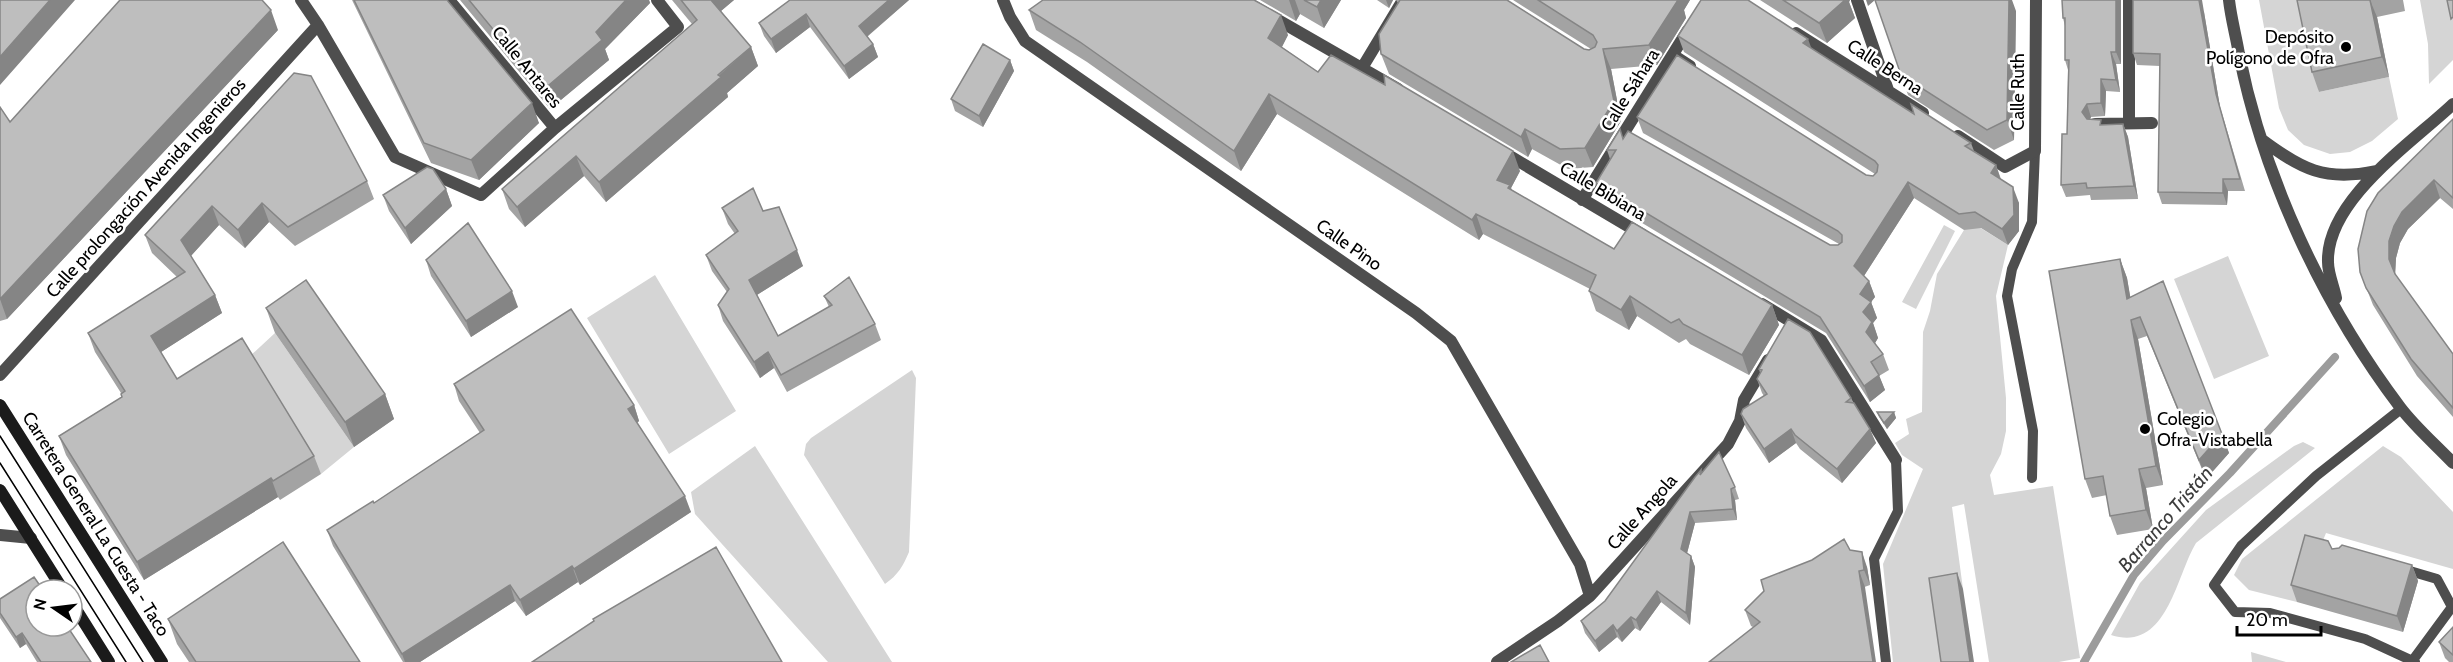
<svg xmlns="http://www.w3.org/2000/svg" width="2453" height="662" font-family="Cabin,sans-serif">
	<rect width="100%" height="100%" fill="#fff"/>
	<path fill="#d5d5d5" d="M2259 0H2300L2319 92 2389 77 2398 119 2372 141 2350 152 2330 154 2304 145 2288 130 2279 108Z
		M2420 0H2449L2453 15V60L2429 84 2428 44Z
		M1974 224 2008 245 1996 296 2006 398V431L2001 454 1990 475 1994 495 2053 486 2080 658 2059 662H1989L1964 504 1952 507 1963 589 1945 662H1893L1883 564 1923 469 1902 455 1895 443 1909 434 1906 419 1922 412 1923 332 1930 311 1937 274 1964 230Z
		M1944 225 1955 231 1916 309 1902 302Z
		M2228 256 2269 356 2214 379 2174 279Z
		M655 275 736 411 669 454 587 318Z
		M275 333 354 447 321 474 249 357Z
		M912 370 916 378 909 552C903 566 898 575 885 584L804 455 806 444 811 438Z
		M2303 442 2315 448 2196 543C2176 576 2167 653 2111 635L2140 583 2206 510 2294 446Z
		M755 446 892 662H828L695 514 691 492Z
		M2383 446 2401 457 2453 512V569L2326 533 2318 553 2311 551 2297 602 2249 590 2234 575 2242 559Z
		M2251 652 2286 662H2252Z"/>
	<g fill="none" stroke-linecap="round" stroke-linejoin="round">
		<path stroke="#9c9c9c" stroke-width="8" d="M2084 662 2134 575 2163 541 2230 473 2335 357"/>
		<path stroke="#4e4e4e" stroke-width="10" d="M2401 409 2316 476 2241 546 2214 585 2235 612 2270 613 2365 639 2415 662
			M2032 478 2033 431 2007 296 2012 269 2032 222 2035 151
			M2403 569 2437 579 2452 607 2413 660
			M1886 662 1874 559 1898 511 1896 460"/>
		<path stroke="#4e4e4e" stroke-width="12" d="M301 0 318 25 395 157 481 195 555 128 678 27 657 0
			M449 0 555 128
			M1003 0 1010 17 1025 41 1416 313 1451 341 1580 564 1590 596
			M1243 0 1398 89
			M1857 0 1888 90
			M2229 0C2231 18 2236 36 2239 54 2264 179 2323 305 2400 407 2415 427 2436 445 2453 463
			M1796 33 1923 113
			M1673 55 1690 66
			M1362 68 1403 0
			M2129 123V0
			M2095 124 2152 123
			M1958 136 2005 167 2035 151 2036 0
			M2261 139C2301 169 2325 182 2376 171
			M1503 152 1643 235
			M1582 200 1688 30
			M2336 298C2334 287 2328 274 2328 262 2326 200 2413 142 2453 104
			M1762 304 1821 340 1896 460
			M0 375 318 25
			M0 535 31 538
			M1497 662 1558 621 1590 596 1728 444 1740 421 1744 400 1768 360"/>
		<path stroke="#1b1b1b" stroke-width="12" d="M0 405 162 662
			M0 490 63 590
			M72 603 109 662"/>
		<path stroke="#000" stroke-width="1.5" d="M0 436 143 662
			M0 463 126 662"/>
	</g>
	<path fill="#a3a3a3" d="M352 0H447L539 123 479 180 431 163Z
		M460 0H649L650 3 605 49 609 60 550 109Z
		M672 0H734L721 11 751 47 758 66 727 93 728 97 606 202 584 176 525 227 509 209 502 189 692 24Z
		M790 0H909L867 37 873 44 878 57 849 79 810 27 776 53 764 36 759 23Z
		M1260 0H1341L1324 28 1300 14 1296 21Z
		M1377 0H1393L1389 8Z
		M1396 0H1507L1584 49 1589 50 1591 49 1513 0H1690L1684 10 1686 18 1657 65 1611 69 1621 121 1593 167 1568 169 1532 149 1528 157 1389 74 1381 54 1398 3Z
		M1760 0H1850L1849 2 1855 18 1827 43Z
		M2121 0V64H2116L2120 92 2106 91 2105 116 2091 117 2090 119 2102 125 2123 124 2128 137 2138 199 2091 200 2090 195 2066 197 2061 185 2067 134 2068 70 2065 60V26L2063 18Z
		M2297 0H2403L2405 11 2377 17 2389 77 2319 92 2312 72Z
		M1029 10 1288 35 1282 47 1318 72 1520 171 1511 188 1512 190 1614 249 1772 305 1779 325 1749 375 1690 344 1686 339 1679 343 1637 316 1629 330 1596 311 1589 291 1590 289 1483 234 1479 240 1277 114 1241 171 1087 62 1036 30Z
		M2016 11 2014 140 1994 150 1908 95 1901 75Z
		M2204 12 2220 107 2245 191H2228L2227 205 2162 204 2158 192 2160 66 2137 65 2133 53Z
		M278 30 7 319 0 321V107L10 122Z
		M1678 36 1812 49 1914 114 1971 143 1974 151 1996 165 2001 179 2019 203V231L2008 245 1981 228 1964 230 1914 198 1864 276 1869 281 1875 297 1871 302 1877 318 1873 323 1878 338 1875 343 1883 354 1889 370 1879 376 1885 390 1870 402 1826 333 1602 199 1596 183 1610 159 1607 150 1624 138 1830 245H1838L1839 244 1643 133 1637 117 1866 175 1873 176 1875 174 1684 52Z
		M1010 60 1014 71 983 127 955 111 951 99Z
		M294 73 367 181 374 199 295 246 269 222 245 248 219 225 191 256 215 295 222 313 161 352 177 379 314 456 321 474 280 500 278 497 144 580 66 455 59 436 122 397 121 394V393L95 352 88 333 177 277 152 253 145 235Z
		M2453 119V209L2440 198 2408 229 2400 243 2396 258 2395 275 2453 354V417L2417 376 2373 305 2360 272Z
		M446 189 452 206 411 244 389 211 383 195Z
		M722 208 763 211 803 266 757 295 778 336 829 307 824 296 875 324 881 340 787 392 774 368 760 378 723 321 718 305 727 292 712 271 706 255 735 234 728 224Z
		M2120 259 2127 278 2130 297 2222 434 2229 453 2206 479 2147 336 2138 339 2163 485 2146 488 2153 529 2117 535 2110 516 2107 495 2092 498 2085 479Z
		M426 260 518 307 471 337 431 276Z
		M266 308 385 394 394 419 354 447 275 333Z
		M1759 369 1851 398 1876 443 1842 483 1800 449 1796 443 1769 463 1746 428 1741 414 1764 396 1762 393 1757 379 1760 373Z
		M454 384 634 405 639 421 637 423 691 512 580 585 578 582 526 616 515 601 420 662H403L333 546 327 530 374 503 480 433 459 401Z
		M1877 412H1894L1896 418 1887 429 1879 417Z
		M1701 470 1702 473 1735 487 1739 499 1735 500 1737 520 1695 523 1687 553 1691 556 1695 567 1690 625 1661 602 1640 631 1635 628 1622 642 1617 637 1599 652 1585 633 1581 621 1605 601Z
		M2332 549 2412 565 2418 581 2403 632 2297 602 2291 585Z
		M1850 550 1867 567 1870 585 1753 627 1751 626 1745 610Z
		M0 599 91 662H37L26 644 20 648 0 618Z
		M168 619 360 662H189L177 644Z
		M2453 627V662H2449L2445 658 2439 642Z"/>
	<path fill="#858585" d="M50 0H75L0 85V57Z
		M626 0H649L650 3 605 49 609 60 550 109 543 90 596 32Z
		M709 0H734L715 16Z
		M889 0H909L864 39 859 26Z
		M1289 0H1295L1300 14 1296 21Z
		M1321 0H1341L1324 28 1317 7Z
		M1386 0H1393L1389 8Z
		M1671 0H1690L1684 10 1686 18 1657 65 1649 45Z
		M1845 0H1850L1849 2 1855 18 1827 43 1819 23Z
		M1866 0H1875L1868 6Z
		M2009 0H2012L2016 11 2014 140 2007 120Z
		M2116 0H2121V64L2116 52Z
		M2199 0H2202L2220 107 2245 191 2216 94Z
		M2370 0 2377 17 2389 77 2382 57Z
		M271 10 278 30 7 319 0 299Z
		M806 14 810 27 776 53 771 39Z
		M1281 15 1288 35 1276 58 1268 38Z
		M1808 39 1814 55 1803 43Z
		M873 44 878 57 849 79 844 66Z
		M751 47 758 66 727 93 728 97 606 202 599 182Z
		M1603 49 1611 69 1621 121 1593 167 1585 148Z
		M2111 52 2116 64 2120 92 2116 80Z
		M1010 60 1014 71 983 127 979 116Z
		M2101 79 2106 91 2105 116 2101 103Z
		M1269 94 1277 114 1241 171 1234 151Z
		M532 103 539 123 479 180 471 160Z
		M2087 104 2091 117 2087 125 2082 112Z
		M2123 124 2128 137 2138 199 2134 186Z
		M1525 129 1532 149 1528 157 1521 137Z
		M1513 151 1520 171 1511 188 1517 205 1497 180Z
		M576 156 584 176 525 227 517 207Z
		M1996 165 2001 181 1991 173Z
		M2223 179 2228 191 2227 205 2223 193Z
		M2434 180 2440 198 2408 229 2400 243 2396 258 2395 276 2389 259V241L2394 226 2402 212Z
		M1908 182 1914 198 1860 282 1854 266Z
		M2013 187 2019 203V231L2008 245 2002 229Z
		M446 189 452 206 411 244 405 228Z
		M262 203 269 222 245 248 238 230Z
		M212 206 219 225 188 259 181 240Z
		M1476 214 1483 234 1479 240 1472 220Z
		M797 250 803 266 755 296 749 280Z
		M2120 259 2127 278 2134 318 2127 299Z
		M1869 281 1875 297 1871 302 1877 318 1873 323 1878 338 1872 348 1866 332 1860 294Z
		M512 291 518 307 471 337 466 321Z
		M215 295 222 313 158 354 151 336Z
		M1630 296 1637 316 1629 330 1621 310Z
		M1772 305 1779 325 1749 375 1742 355Z
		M2131 320 2138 339 2163 485 2156 466Z
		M768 352 774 368 760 378 754 362Z
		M1879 375 1885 390 1870 402 1864 386Z
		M385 394 394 419 354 447 345 422Z
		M634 405 639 421 634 425 628 409Z
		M1894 412 1896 418 1887 429 1884 423Z
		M1791 429 1796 443 1769 463 1764 449Z
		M1870 429 1876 443 1842 483 1837 469Z
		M2222 434 2229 453 2206 479 2199 460Z
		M2139 469 2146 488 2153 529 2146 510Z
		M271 478 278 497 144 580 137 562Z
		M1731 489 1735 500 1737 520 1733 509Z
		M685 496 691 512 580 585 574 569Z
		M1690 512 1695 523 1685 561 1681 549Z
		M1862 552 1867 567 1870 585 1864 570Z
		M1691 556 1695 567 1690 625 1686 613Z
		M2412 565 2418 581 2403 632 2397 616Z
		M572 566 578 582 526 616 520 600Z
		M1859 571 1865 587 1876 662H1873Z
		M1957 573 1963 589 1974 662H1970Z
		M510 585 515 601 420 662H405L402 654Z
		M1657 591 1661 602 1640 631 1636 620Z
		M1631 617 1635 628 1622 642 1617 631Z
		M1613 625 1617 637 1599 652 1595 641Z
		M22 633 26 644 20 648 16 637Z"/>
	<path fill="#bebebe" stroke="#858585" stroke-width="1.5" d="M0 0H50L0 57Z
		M120 0H262L271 10 0 299V107L10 122Z
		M354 0H447L532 103 471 160 424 143Z
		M469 0H626L596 32 602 40 543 90Z
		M681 0H711L751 47 718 75 721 77 599 182 576 156 517 207 502 189 697 20Z
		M790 0H889L859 26 873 44 844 66 806 14 771 39 759 23Z
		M1043 0H1254L1281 15 1268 38 1318 72 1331 55 1385 85 1384 75 1513 151 1497 180 1510 185 1508 188 1614 249 1632 222 1772 305 1742 355 1683 324 1679 319 1671 323 1630 296 1621 310 1589 291 1596 275 1476 214 1472 220 1269 94 1234 151 1080 42 1029 10Z
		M1304 0H1321L1317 7Z
		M1400 0H1507L1584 49 1589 50 1595 47 1597 42 1593 35 1538 0H1678L1649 45 1603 49 1614 101 1585 148 1560 149 1525 129 1521 137 1381 54 1379 34Z
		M1701 0H1748L1808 39 1803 43 1914 114 1911 104 1971 143 1965 146 1996 165 1991 173 2013 187 2014 215 2002 229 1975 212 1959 214 1908 182 1854 266 1869 281 1860 294 1871 302 1863 312 1872 322 1866 332 1883 354 1871 362 1879 375 1864 386 1820 317 1596 183 1616 150H1607L1620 129 1623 139 1628 131 1830 245H1838L1842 242V235L1838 231 1637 117 1677 55 1866 175 1873 176 1877 172 1878 165 1875 161 1678 36Z
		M1783 0H1845L1819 23Z
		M1875 0H2009L2007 120 1987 130 1901 75Z
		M2062 0H2116V52H2111L2116 80 2101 79V103L2087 104 2082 112 2087 119 2101 120 2100 125 2123 124 2134 186 2087 188 2086 183 2061 185 2062 134H2067L2069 60H2065V18H2063Z
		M2133 0H2199L2216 94 2240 179H2223V193L2158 192 2160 54 2133 53Z
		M2297 0H2370L2382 57 2312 72Z
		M2447 0H2453V17L2451 19Z
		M983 44 1010 60 979 116 951 99Z
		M294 73 311 76 367 181 288 227 262 203 238 230 212 206 181 240 215 295 151 336 177 379 242 338 314 456 273 481 271 478 137 562 59 436 122 397 121 394 125 391 88 333 185 272 145 235Z
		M2453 119V198L2434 180 2402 212 2394 226 2389 241V259L2395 274 2453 354V408L2411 359 2366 288 2360 272 2358 249 2367 211 2378 193Z
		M427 167 433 169 446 189 405 228 383 195Z
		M753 188 763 211 779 207 797 250 749 280 778 336 832 305 824 296 849 277 875 324 781 375 768 352 754 362 718 305 729 289 706 255 738 231 722 208Z
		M468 223 512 291 466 321 426 260Z
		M2120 259 2127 299 2163 281 2222 434 2199 460 2140 317 2131 320 2156 466 2139 469 2146 510 2110 516 2103 476 2085 479 2049 271Z
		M306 280 385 394 345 422 266 308Z
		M571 309 634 405 628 409 685 496 574 569 572 566 520 600 510 585 402 654 327 530 373 501 374 503 484 430 454 384Z
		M1788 319 1810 332 1851 398 1846 402 1854 403 1870 429 1837 469 1795 435 1791 429 1764 449 1741 414 1743 409 1767 394 1757 379 1762 370 1759 369Z
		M1877 412H1894L1884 423Z
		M1719 452 1735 487 1731 489 1733 509 1690 512 1681 549 1691 556 1686 613 1657 591 1636 620 1631 617 1617 631 1613 625 1595 641 1581 621 1605 601 1695 477 1701 470 1700 475Z
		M2305 535 2328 541 2332 549 2339 548 2342 545 2412 565 2397 616 2291 585Z
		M1844 539 1850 550 1862 552 1864 570 1859 571 1873 662H1709L1760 622 1745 610 1764 591 1761 580 1812 560Z
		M283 542 360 662H196L168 619Z
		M716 547 782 662H532L594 621 593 619Z
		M1957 573 1970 662H1941L1929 578Z
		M34 577 43 590H36V626H67L91 662H41L22 633 16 637 0 613V599Z
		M2453 627V655L2439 642Z
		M1540 645 1549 662H1511Z"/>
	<g fill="#000" stroke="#fff" stroke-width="2">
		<circle cx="2346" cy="47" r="6"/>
		<circle cx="2145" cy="429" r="6"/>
	</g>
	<g text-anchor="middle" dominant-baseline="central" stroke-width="5" stroke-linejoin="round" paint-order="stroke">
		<g font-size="18" fill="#000" stroke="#fff" text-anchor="end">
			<text x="2334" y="37">Depósito<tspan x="2334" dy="21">Polígono de Ofra</tspan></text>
			<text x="2157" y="419" text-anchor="start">Colegio<tspan x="2157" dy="21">Ofra-Vistabella</tspan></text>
		</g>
		<g font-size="18" fill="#000" stroke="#fff">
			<text transform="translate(527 67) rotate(51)">Calle Antares</text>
			<text transform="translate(1885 67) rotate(33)">Calle Berna</text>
			<text transform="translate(1630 90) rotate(-58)">Calle Sáhara</text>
			<text transform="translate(2018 92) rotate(-90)">Calle Ruth</text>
			<text transform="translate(146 188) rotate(-48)">Calle prolongación Avenida Ingenieros</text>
			<text transform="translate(1603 191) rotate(31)">Calle Bibiana</text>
			<text transform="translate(1349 245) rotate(35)">Calle Pino</text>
			<text transform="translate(1642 512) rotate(-48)">Calle Angola</text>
			<text transform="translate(96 524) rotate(58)">Carretera General La Cuesta - Taco</text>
		</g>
		<g font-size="20" font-style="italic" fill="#3d3d3d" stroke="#fff">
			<text transform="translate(2165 519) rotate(-49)">Barranco Tristán</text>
		</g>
	</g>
	<g transform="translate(54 608) rotate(284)"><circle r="28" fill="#ffffff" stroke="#999999" stroke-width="1.5"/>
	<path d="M0-4.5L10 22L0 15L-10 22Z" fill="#000000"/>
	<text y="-9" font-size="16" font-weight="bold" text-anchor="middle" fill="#000000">N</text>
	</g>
	<path d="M2237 626v9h84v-9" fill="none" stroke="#000000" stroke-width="3"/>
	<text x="2246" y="626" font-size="18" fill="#000000" stroke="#ffffff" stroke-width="4.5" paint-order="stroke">20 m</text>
</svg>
